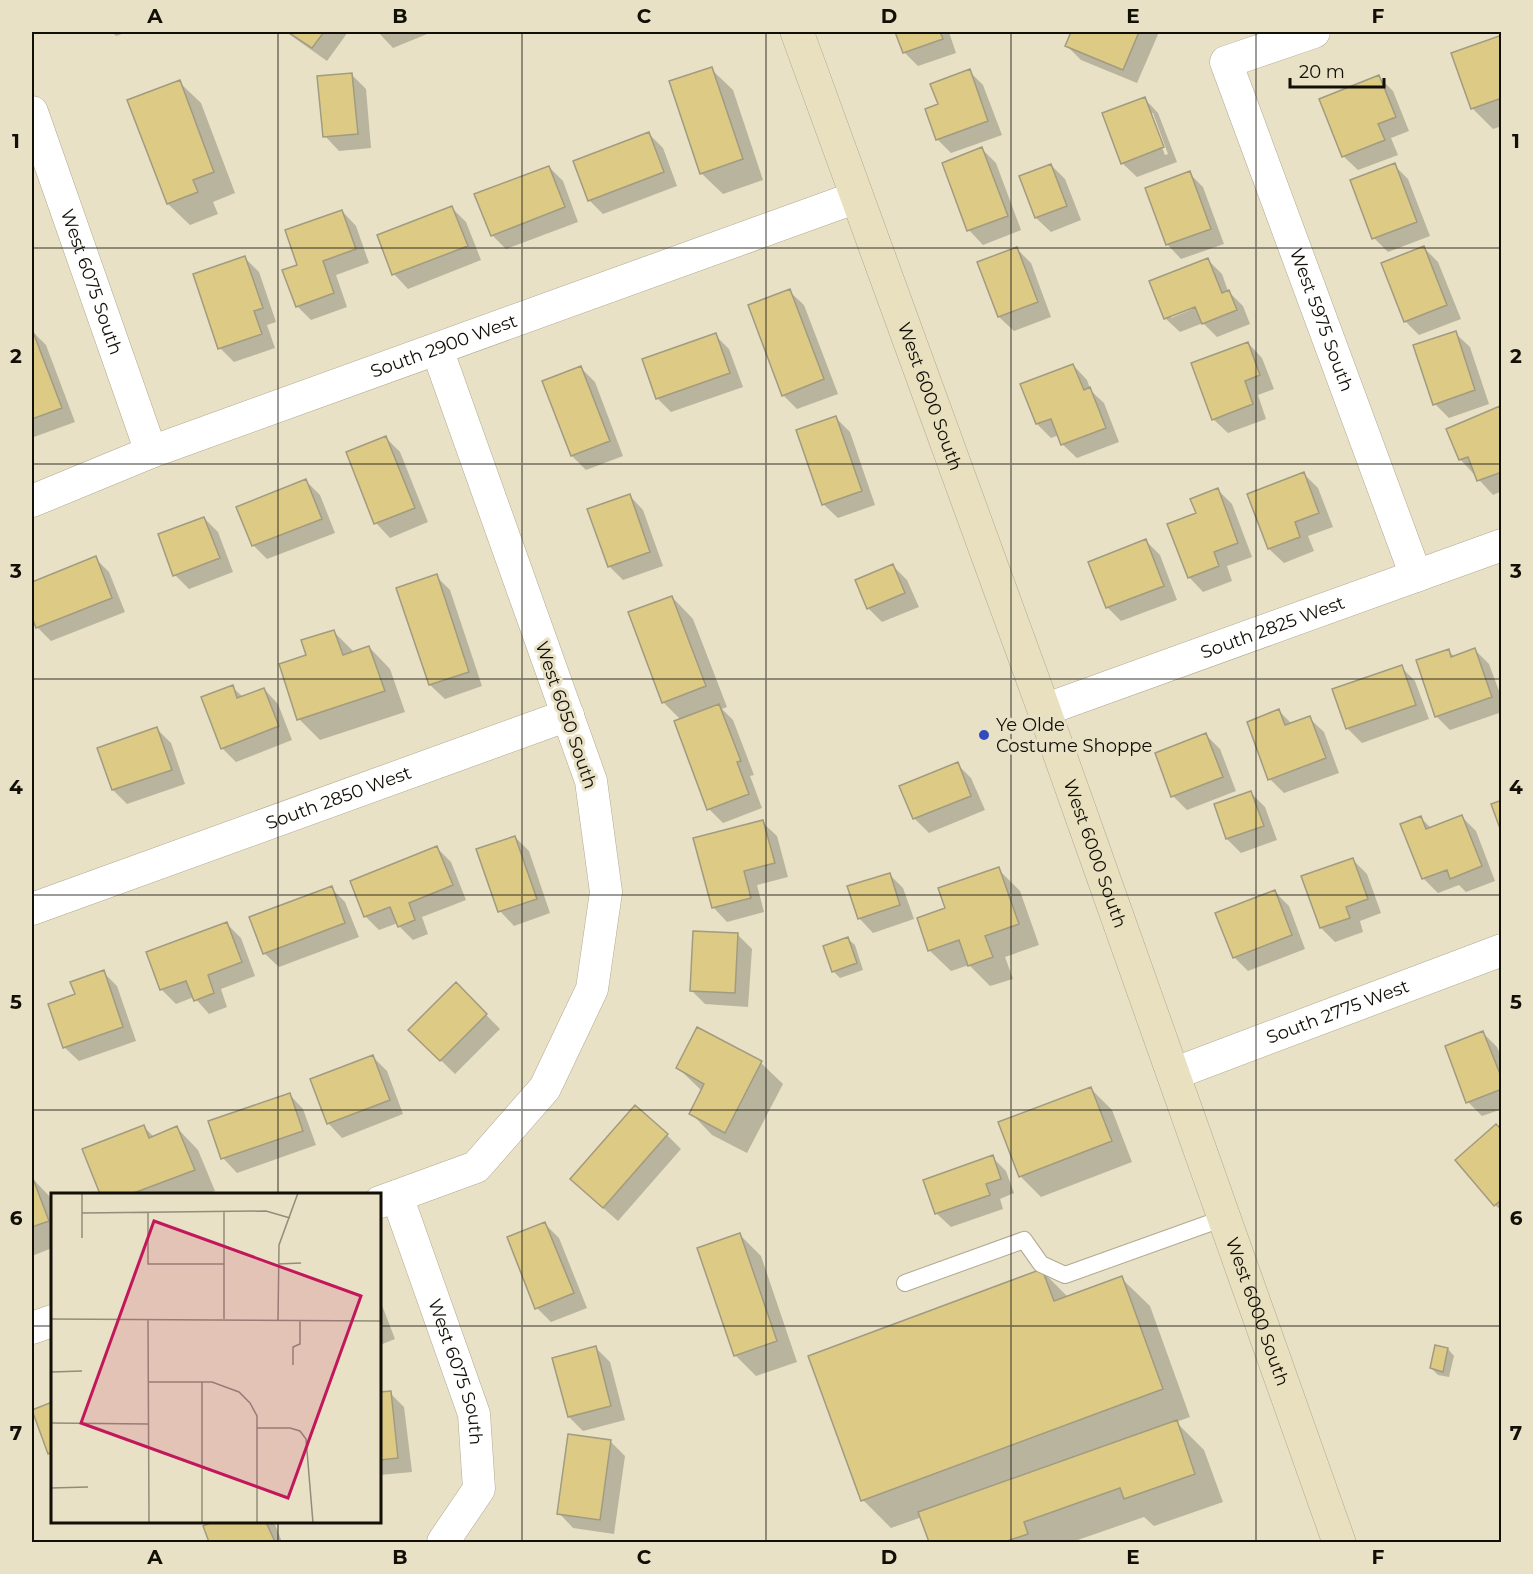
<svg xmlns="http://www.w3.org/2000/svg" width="1533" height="1574" font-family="Montserrat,sans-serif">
	<rect width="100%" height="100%" fill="#e8e1c6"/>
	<path fill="#0003" fill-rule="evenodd" d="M112 32H128L116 36Z
		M286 32H348L327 61Z
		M378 32H432L393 48Z
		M897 32H949L956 53 918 66 904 52Z
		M1073 32H1159L1137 83 1081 60 1067 46Z
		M1502 37V126L1493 129 1472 108Z
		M711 69 733 90 763 180 723 194 701 173Z
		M969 71 983 85 1002 135 951 153 937 139 940 105Z
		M352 75 366 89 371 148 339 151 325 136Z
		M1379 77 1393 91 1409 131 1391 138 1398 155 1358 170 1343 156Z
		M179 82 201 103 235 193 213 202 218 214 190 225 168 204 129 101Z
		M1144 98 1158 113 1177 162 1137 177 1122 163ZM1149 113H1153L1168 154 1165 155Z
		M649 134 663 148 677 186 603 214 589 200Z
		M982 149 996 163 1021 230 983 245 969 230Z
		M1051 165 1065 179 1081 220 1051 232 1036 218 1021 177Z
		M1394 165 1408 179 1430 236 1388 252 1374 238Z
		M549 167 563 181 578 222 506 249 492 235Z
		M1189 173 1203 187 1224 244 1181 259 1167 244Z
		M452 208 466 222 481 260 408 289 394 274 379 235Z
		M342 211 356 226 369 263 336 275 347 307 311 320 297 306 299 266Z
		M1424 248 1438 262 1461 319 1419 335 1405 321Z
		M1017 249 1031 263 1051 317 1014 331 999 317 979 263Z
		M245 258 259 272 276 322 267 325 275 348 234 362 220 348Z
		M1208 260 1222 274 1228 291 1243 306 1250 324 1217 337 1203 323 1180 332 1165 318ZM1201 303 1202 305 1171 318V315Z
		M789 291 804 305 838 394 797 409 783 395Z
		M32 331 46 345 75 422 34 437 32 434Z
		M1455 333 1470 347 1489 404 1449 418 1435 404Z
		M715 335 729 349 743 387 671 412 657 398Z
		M1248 343 1262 358 1274 389 1258 395 1266 419 1228 433 1213 419Z
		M1073 365 1087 380 1091 391 1104 403 1119 442 1077 458 1062 444 1059 435 1051 438 1037 424 1022 385Z
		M580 367 595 382 623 456 586 470 572 456Z
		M1502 410V491L1493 495 1460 459Z
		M836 418 850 432 875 505 838 518 823 504Z
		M386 438 400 452 428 522 390 538 376 523Z
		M1304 474 1318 488 1333 527 1308 536 1314 551 1284 563 1269 549 1249 494Z
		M306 481 320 495 335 533 267 559 253 545Z
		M1218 490 1232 504 1252 557 1227 566 1232 581 1203 592 1189 577 1198 514Z
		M629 495 643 510 663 566 623 580 609 566Z
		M204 518 218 532 233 572 189 589 175 575Z
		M1146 541 1160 555 1177 600 1121 621 1107 607Z
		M95 558 109 572 125 612 51 641 37 627 32 613V583Z
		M893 566 907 580 919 607 882 622 868 608Z
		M436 576 450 590 482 686 445 699 430 685 398 589Z
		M672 597 693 619 727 707 722 709 733 720 754 775 750 776 762 808 723 823 709 809 681 720 663 702Z
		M334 632 354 652 369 647 390 669 405 712 320 740 299 719 308 656Z
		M1475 650 1489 664 1502 699V712L1450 730 1436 716 1448 651 1455 657Z
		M1401 667 1415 681 1429 719 1362 743 1348 729 1334 690Z
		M232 687 243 697 264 689 278 704 292 740 236 762 222 748Z
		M1279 711 1292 724 1309 718 1324 732 1339 773 1284 793 1270 779Z
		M157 729 171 743 185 784 127 804 113 790Z
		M1206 735 1220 749 1236 791 1187 810 1173 796Z
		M957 764 971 778 985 810 929 833 914 818 901 787Z
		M1251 793 1265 807 1277 840 1241 853 1227 839 1216 805Z
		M1462 817 1476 831 1495 881 1466 892 1459 885 1438 893 1423 878 1421 818 1432 829Z
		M762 822 777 836 788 877 757 885 764 912 727 922 713 907Z
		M515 837 529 851 550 913 514 926 500 911Z
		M437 848 451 862 466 900 422 917 428 934 413 940 399 926 398 923 379 930 365 916Z
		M1353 860 1367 874 1381 913 1360 921 1363 932 1335 942 1321 928Z
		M998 869 1020 891 1039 945 1005 957 1013 979 990 986 969 965 951 971 929 950 947 909Z
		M889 874 903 888 914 919 873 933 859 918Z
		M331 888 345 902 359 937 279 967 264 953Z
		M1275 892 1289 906 1305 949 1248 971 1234 957Z
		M227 924 241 938 255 976 221 989 227 1007 209 1014 194 997 176 1004 162 990 148 953Z
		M738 935 752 949 748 1007 705 1004 691 990Z
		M848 939 855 945 863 970 840 978 833 971Z
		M103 972 117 986 136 1041 79 1061 64 1047 77 995Z
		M456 984 500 1029 455 1074 410 1030Z
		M698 1029 761 1063 783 1084 747 1153 712 1135 691 1113 702 1091 678 1068Z
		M1483 1033 1497 1047 1502 1059V1109L1482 1116 1468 1102Z
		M373 1057 387 1071 403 1114 342 1138 328 1123Z
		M1090 1088 1112 1110 1132 1162 1041 1197 1020 1176Z
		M289 1094 303 1109 316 1145 237 1173 223 1158Z
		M143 1126 154 1137 177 1128 198 1150 215 1191 207 1194H101L84 1150Z
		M1502 1131V1211L1495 1205Z
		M667 1135 681 1149 618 1221 586 1193Z
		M992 1157 1006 1171 1014 1193 1000 1199 1003 1209 951 1227 936 1213Z
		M32 1178 52 1199V1248L32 1256Z
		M545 1224 559 1238 587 1308 551 1322 537 1308Z
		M740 1235 761 1256 797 1362 756 1376 735 1355Z
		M1042 1271 1068 1297 1121 1278 1150 1306 1190 1417 1176 1422 1204 1450 1223 1502 1154 1526 1144 1517 1072 1542H931L922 1517 891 1528 863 1500Z
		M380 1300 395 1339 380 1345Z
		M596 1348 610 1362 625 1420 583 1431 569 1417Z
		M1448 1349 1454 1356 1449 1377 1438 1375 1431 1368Z
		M390 1393 404 1407 412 1472 380 1475V1394Z
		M52 1404V1457L49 1453 33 1411Z
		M610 1441 625 1456 614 1534 573 1528 559 1513Z
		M217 1522H274L282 1542H211L205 1527Z"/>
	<path fill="#ddca85" stroke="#a19b81" stroke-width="1.5" d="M288 32H324L312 48Z
		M895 32H940L943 39 903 53Z
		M1071 32H1139L1123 70 1065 46Z
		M1502 35V98L1471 109 1451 53Z
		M712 67 743 159 700 174 669 81Z
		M970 69 988 121 936 140 925 109 938 104 930 84Z
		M352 73 358 134 323 137 317 76Z
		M1379 75 1396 117 1378 124 1385 140 1342 157 1319 99Z
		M180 80 214 172 193 180 198 192 167 204 127 100Z
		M1145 97 1164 147 1121 164 1102 113Z
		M649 132 664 172 588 201 573 161Z
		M982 147 1008 216 967 231 942 163Z
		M1395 163 1417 222 1372 239 1350 180Z
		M1051 164 1067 206 1035 218 1019 176Z
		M549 166 565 207 491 236 474 194Z
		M1190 171 1211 229 1166 245 1145 188Z
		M452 206 468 246 392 275 377 235Z
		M342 210 356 249 323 261 334 293 296 307 282 270 297 265 285 230Z
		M1424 246 1447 305 1404 322 1381 263Z
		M1017 247 1038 302 998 317 977 262Z
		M245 256 263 308 254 311 262 334 218 349 193 274Z
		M1208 258 1222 293 1229 290 1237 310 1202 324 1195 307 1164 319 1149 281Z
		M790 289 824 379 782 396 748 305Z
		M32 329 62 408 32 419Z
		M1456 331 1475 390 1433 405 1413 345Z
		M716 333 730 373 656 399 642 359Z
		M1248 342 1260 375 1245 381 1253 404 1212 420 1191 363Z
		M1073 364 1084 390 1090 387 1106 428 1061 445 1051 419 1036 424 1020 384Z
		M581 366 610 441 571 456 542 381Z
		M1500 406 1502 410V472L1477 481 1468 457 1459 460 1446 429Z
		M836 416 862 491 822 505 796 430Z
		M386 436 415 508 374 524 346 452Z
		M1304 472 1319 513 1295 522 1300 537 1268 549 1247 494Z
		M306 479 322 519 252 546 236 507Z
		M1218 488 1238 543 1214 552 1219 566 1188 578 1167 524 1196 513 1190 499Z
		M630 494 650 552 608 567 587 509Z
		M204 517 220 558 173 576 158 534Z
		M1146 539 1164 586 1106 608 1088 562Z
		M96 556 112 598 36 628 32 617V582Z
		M893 564 905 593 867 609 855 580Z
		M437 574 469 672 429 685 396 588Z
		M672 596 706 686 662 703 628 612Z
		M334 630 343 655 369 646 385 691 297 720 279 664 306 655 301 640Z
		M1475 648 1492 697 1435 717 1416 660 1449 649 1451 657Z
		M1402 665 1416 705 1346 729 1332 689Z
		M233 685 237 698 264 688 279 726 221 749 201 697Z
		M719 704 741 761 737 762 749 794 707 810 674 721Z
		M1279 709 1285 725 1310 716 1326 758 1268 780 1247 722Z
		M157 727 172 770 112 790 97 748Z
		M1206 733 1223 777 1171 797 1155 753Z
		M958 762 971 796 913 819 899 786Z
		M1251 791 1264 826 1226 839 1214 804Z
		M1502 800V834L1491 804Z
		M1462 815 1482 866 1450 879 1447 870 1422 879 1400 824 1421 816 1426 829Z
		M763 820 775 863 744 871 751 898 712 908 693 838Z
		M515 836 537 899 498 912 476 849Z
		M437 846 453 885 409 903 415 920 398 927 390 907 364 917 350 881Z
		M1353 858 1368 899 1346 907 1350 918 1320 928 1301 876Z
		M999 867 1019 924 985 936 993 957 968 966 959 940 928 951 917 918 945 908 938 888Z
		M890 873 900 905 858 919 847 886Z
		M332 886 345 923 263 954 249 917Z
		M1275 890 1292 935 1233 958 1215 913Z
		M227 922 242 962 208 975 214 993 194 1001 186 981 160 990 146 952Z
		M693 931 738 933 735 993 690 991Z
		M848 937 857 963 832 972 823 946Z
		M104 970 123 1027 63 1048 48 1004 75 994 70 982Z
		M456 982 487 1014 440 1061 408 1030Z
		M697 1027 762 1061 725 1133 689 1114 704 1084 676 1068Z
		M1483 1031 1502 1079V1089L1466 1103 1445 1046Z
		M373 1055 390 1100 327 1124 310 1079Z
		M1091 1087 1112 1141 1019 1177 998 1122Z
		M290 1093 303 1131 221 1159 208 1121Z
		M635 1105 668 1134 603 1208 570 1179Z
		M1496 1124 1502 1130V1199L1494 1206 1455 1160Z
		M144 1125 149 1138 177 1126 195 1170 131 1194H100L82 1149Z
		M993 1155 1001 1179 986 1184 990 1195 935 1214 923 1180Z
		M32 1176 49 1221 32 1227Z
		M545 1222 574 1293 535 1309 507 1237Z
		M740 1233 777 1341 734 1356 697 1248Z
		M1042 1269 1054 1301 1122 1276 1163 1389 861 1501 808 1356Z
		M1435 1345 1448 1348 1443 1372 1430 1368Z
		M596 1346 611 1406 568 1417 552 1358Z
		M391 1391 398 1458 380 1460V1392Z
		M52 1402V1452L48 1454 32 1410Z
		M1177 1420 1195 1474 1124 1499 1120 1488 1024 1522 1028 1534 1004 1542H929L918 1512Z
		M568 1434 611 1440 600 1520 557 1514Z
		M213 1522H266L275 1542H209L203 1526Z"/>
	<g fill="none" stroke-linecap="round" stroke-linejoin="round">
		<g stroke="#b0a990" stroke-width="18">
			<path id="lane" d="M905 1283 1024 1240 1041 1264 1065 1275 1224 1218"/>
		</g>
		<g stroke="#b0a990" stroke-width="33">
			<g id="street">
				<path id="s1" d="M1314 32 1226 62 1416 576"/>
				<path id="s2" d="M32 112 151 452"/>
				<path id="s3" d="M32 501 151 452 857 197"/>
				<path id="s4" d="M1044 710 1502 545"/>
				<path id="s5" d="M32 909 568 715"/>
				<path id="s6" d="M1173 1074 1502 950"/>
				<path id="s7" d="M397 1196 474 1414 479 1489 443 1542"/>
				<path d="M380 1202 476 1167 545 1088 592 989 606 892 591 781 437 349"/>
				<path d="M32 1328 52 1321"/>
			</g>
		</g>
		<g stroke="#b0a990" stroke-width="34">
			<g id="secondary">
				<path id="s8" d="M797 32 1044 710 1339 1542"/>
			</g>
		</g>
		<use href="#lane" stroke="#fff" stroke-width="16"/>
		<use href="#street" stroke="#fff" stroke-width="32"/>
		<use href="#secondary" stroke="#e8e0be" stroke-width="33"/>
	</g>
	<path fill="none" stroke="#120f07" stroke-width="1.5" stroke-opacity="0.55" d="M278 32V1194M522 32V1542M766 32V1542M1011 32V1542M1256 32V1542M32 248H1502M32 464H1502M32 679H1502M32 895H1502M32 1110H1502M32 1326H52M380 1326H1502M278 1522V1542"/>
	<circle fill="#304cbd" stroke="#e8e1c6" stroke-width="2" cx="984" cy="735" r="6"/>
	<g text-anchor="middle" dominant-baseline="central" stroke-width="6" stroke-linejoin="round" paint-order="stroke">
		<g font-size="18" fill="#120f07" stroke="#e8e1c6">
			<text stroke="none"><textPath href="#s2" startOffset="180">West 6075 South</textPath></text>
			<text stroke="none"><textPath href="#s1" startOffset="368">West 5975 South</textPath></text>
			<text stroke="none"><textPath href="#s3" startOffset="440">South 2900 West</textPath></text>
			<text stroke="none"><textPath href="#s8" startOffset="388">West 6000 South</textPath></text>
			<text stroke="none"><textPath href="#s4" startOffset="243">South 2825 West</textPath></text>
			<text transform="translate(566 715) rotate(71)">West 6050 South</text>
			<text stroke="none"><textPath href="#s5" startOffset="326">South 2850 West</textPath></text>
			<text stroke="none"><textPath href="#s8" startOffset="874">West 6000 South</textPath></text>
			<text stroke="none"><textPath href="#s6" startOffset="176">South 2775 West</textPath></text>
			<text stroke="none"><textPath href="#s8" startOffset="1360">West 6000 South</textPath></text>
			<text stroke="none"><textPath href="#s7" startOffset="186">West 6075 South</textPath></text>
		</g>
		<g font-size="18" fill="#120f07" stroke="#e8e1c6" text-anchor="start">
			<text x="996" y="725">Ye Olde<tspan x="996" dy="21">Costume Shoppe</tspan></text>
		</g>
	</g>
	<g transform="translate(51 1193)">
		<rect width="330" height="330" fill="#e8e1c6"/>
		<path fill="none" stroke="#928d7a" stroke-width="1.5" d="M31 0V45M97 19V71H173M31 20 215 18 239 25M227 71 250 70M0 126 330 128M97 126 98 330M173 126V18M227 127 228 52 247 0M242 172V154L249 151V127M0 179 31 178M97 189H161L188 199 199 210 206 223V330M0 230 97 231M206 235H239L249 238 255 246 262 330M0 295 37 294M151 330V189"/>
		<path fill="#c2185b" fill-opacity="0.15" stroke="#c2185b" stroke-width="3" d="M103 28 310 103 237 305 30 230Z"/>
		<rect width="330" height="330" fill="none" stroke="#120f07" stroke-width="3"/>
	</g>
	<rect width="1533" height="1574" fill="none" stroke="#e8e1c6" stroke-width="66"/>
	<path d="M1290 78v9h94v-9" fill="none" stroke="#120f07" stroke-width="3"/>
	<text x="1299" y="78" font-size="18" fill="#120f07" stroke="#e8e1c6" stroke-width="4.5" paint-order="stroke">20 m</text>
	<rect x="33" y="33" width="1467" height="1508" fill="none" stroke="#120f07" stroke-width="2"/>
	<g font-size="20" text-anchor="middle" font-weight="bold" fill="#120f07">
		<text x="155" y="23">A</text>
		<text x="400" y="23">B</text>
		<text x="644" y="23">C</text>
		<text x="889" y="23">D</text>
		<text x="1133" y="23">E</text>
		<text x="1378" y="23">F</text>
		<text x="16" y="148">1</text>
		<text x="1516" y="148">1</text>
		<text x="16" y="363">2</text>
		<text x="1516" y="363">2</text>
		<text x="16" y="578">3</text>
		<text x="1516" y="578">3</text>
		<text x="16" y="794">4</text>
		<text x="1516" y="794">4</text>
		<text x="16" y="1009">5</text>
		<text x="1516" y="1009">5</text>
		<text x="16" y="1225">6</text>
		<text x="1516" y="1225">6</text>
		<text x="16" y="1440">7</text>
		<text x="1516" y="1440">7</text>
		<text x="155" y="1564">A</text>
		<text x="400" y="1564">B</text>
		<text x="644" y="1564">C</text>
		<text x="889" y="1564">D</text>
		<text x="1133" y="1564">E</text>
		<text x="1378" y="1564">F</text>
	</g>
</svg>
